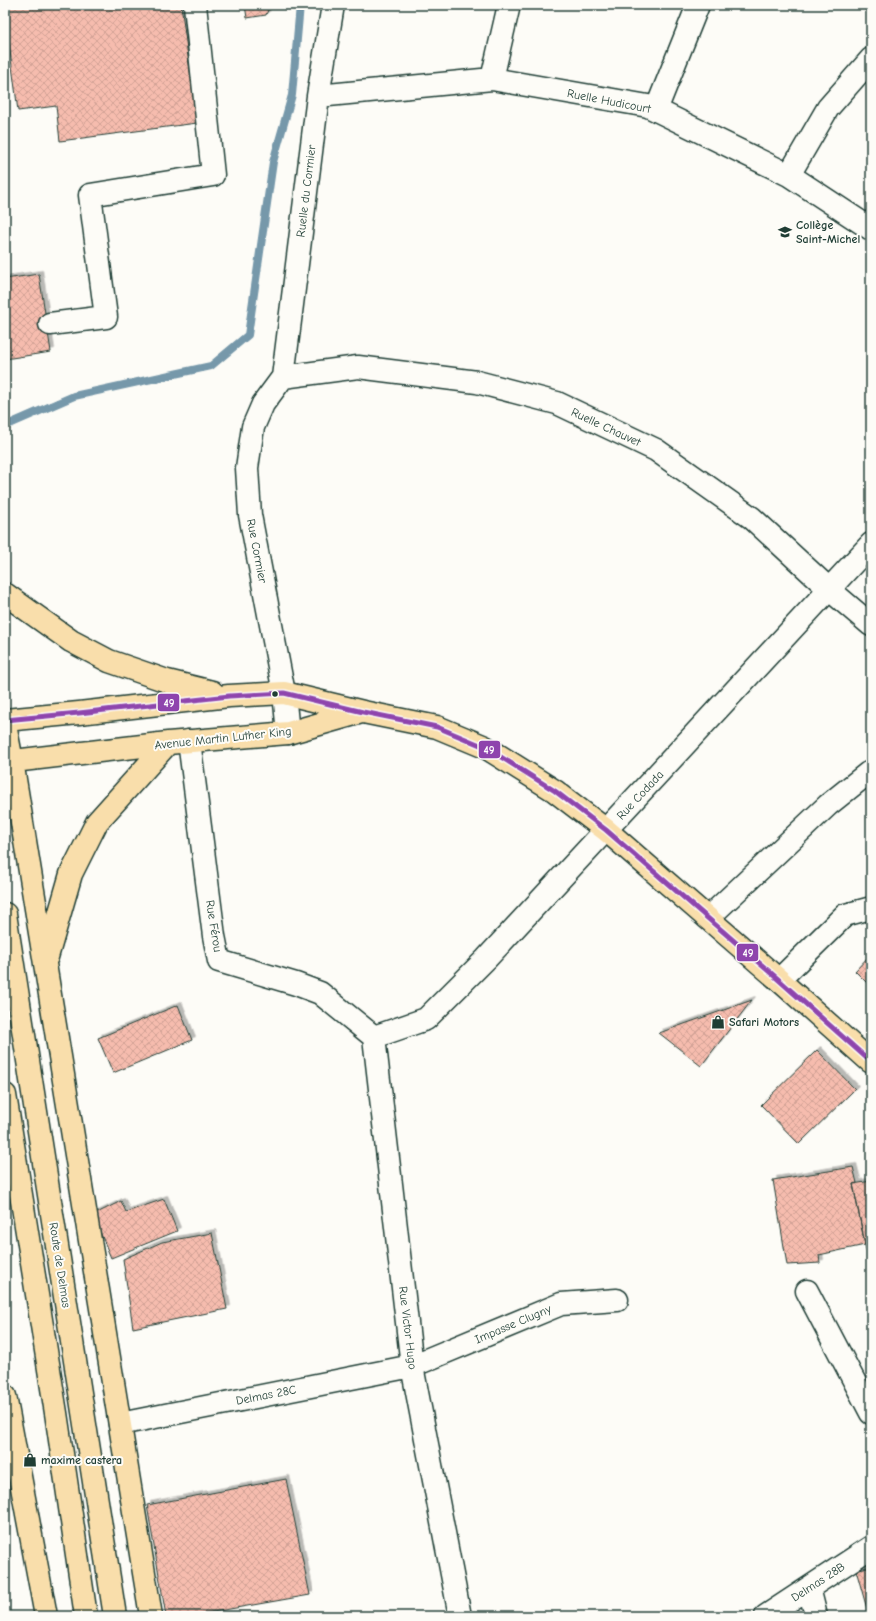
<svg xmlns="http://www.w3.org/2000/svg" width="876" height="1621" font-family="'Comic Neue',sans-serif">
	<defs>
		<pattern id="building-cross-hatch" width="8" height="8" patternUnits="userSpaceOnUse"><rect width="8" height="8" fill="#f6bcae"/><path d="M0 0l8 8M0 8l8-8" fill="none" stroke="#d2a296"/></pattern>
		<filter id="shadow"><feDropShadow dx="3.5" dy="-3.5" stdDeviation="0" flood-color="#0004"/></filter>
	</defs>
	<rect width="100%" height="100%" fill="#fdfcf7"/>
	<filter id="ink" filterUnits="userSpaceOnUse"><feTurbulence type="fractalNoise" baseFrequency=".025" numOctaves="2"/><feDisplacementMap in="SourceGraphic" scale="8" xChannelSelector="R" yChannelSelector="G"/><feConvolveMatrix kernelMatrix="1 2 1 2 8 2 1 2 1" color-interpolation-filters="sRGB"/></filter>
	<g filter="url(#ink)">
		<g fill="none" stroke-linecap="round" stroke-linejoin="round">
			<path stroke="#7698aa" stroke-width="8" d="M5 426 74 396 211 366 248 335 273 162 292 95 300 5"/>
		</g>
		<path fill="url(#building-cross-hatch)" stroke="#1f3d34" filter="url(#shadow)" d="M5 5H181L197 123 60 141 56 106 18 111 5 14Z
			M245 5H270L266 15 247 18Z
			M39 274 51 352 5 359V279Z
			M871 954V987L855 971Z
			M752 1000 701 1066 659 1033Z
			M178 1005 192 1040 113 1073 98 1038Z
			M817 1050 855 1089 799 1144 761 1105Z
			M853 1167 857 1183 853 1184 865 1245 819 1255 820 1263 787 1265 773 1180Z
			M871 1181V1255H867L853 1184Z
			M164 1199 177 1231 111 1258 93 1215 121 1201 126 1212Z
			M212 1233 227 1309 133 1328 123 1259 162 1242Z
			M5 1447 18 1484 5 1491Z
			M286 1479 310 1595 190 1616H166L147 1505Z
			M871 1566V1616H869L856 1570Z"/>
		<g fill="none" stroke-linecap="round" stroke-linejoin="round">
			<g stroke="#1f3d34" stroke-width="25">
				<path id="minor" d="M492 79 509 5
					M318 96 492 79 648 106 789 175 871 229
					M656 110 698 5
					M789 175 828 108 871 59
					M50 324 106 317 90 195 213 175 195 5
					M283 377 358 367 477 382 557 403 656 450 752 518 830 590 871 625
					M283 377 318 96 333 5
					M283 377 263 404 253 427 247 468 250 515 284 693 288 733
					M189 741 214 936 219 961 296 984 320 993 374 1037
					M708 918 828 805 868 773 871 772
					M779 980 845 915 871 908
					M374 1037 426 1019 486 959 871 544
					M374 1037 412 1366 460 1616
					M807 1291 871 1413
					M120 1424 412 1366 561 1304 617 1300
					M809 1588 816 1616
					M766 1616 871 1547"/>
			</g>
			<g stroke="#1f3d34" stroke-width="25">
				<path id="major" d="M5 594 71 641 109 661 167 681 212 692
					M5 720 79 713 229 696 284 693 363 712 437 727 485 747 555 791 606 830 779 980 871 1062
					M5 725 12 761 151 1616
					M5 762 168 743 288 733 362 712
					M5 914 115 1616
					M47 957 71 874 97 822 168 743
					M5 1095 56 1413 86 1616
					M5 1396 46 1616"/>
			</g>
			<use href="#minor" stroke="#fdfcf7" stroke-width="22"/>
			<use href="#major" stroke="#f9deab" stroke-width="22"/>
			<g stroke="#fdfcf7" stroke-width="8">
				<path id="bus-1" d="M5 720 79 713 229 696 284 693 363 712 437 727 485 747 555 791 606 830 779 980 871 1062"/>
			</g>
			<use href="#bus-1" stroke="#8e44ad" stroke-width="5"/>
		</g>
	</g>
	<defs>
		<g id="school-bare" transform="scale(1.08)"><path d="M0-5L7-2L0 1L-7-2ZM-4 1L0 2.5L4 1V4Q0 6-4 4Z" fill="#1f3d34" stroke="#fdfcf7" stroke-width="2.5" paint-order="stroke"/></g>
		<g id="shop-bare" transform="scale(1.08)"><path d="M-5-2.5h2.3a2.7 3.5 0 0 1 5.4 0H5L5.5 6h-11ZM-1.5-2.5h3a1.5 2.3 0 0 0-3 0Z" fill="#1f3d34" stroke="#fdfcf7" stroke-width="2.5" paint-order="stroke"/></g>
	</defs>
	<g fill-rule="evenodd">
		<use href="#school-bare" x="785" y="232"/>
		<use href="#shop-bare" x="718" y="1022"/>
		<use href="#shop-bare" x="30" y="1460"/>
	</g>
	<circle fill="#1f3d34" stroke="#fdfcf7" stroke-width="1.5" cx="275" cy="694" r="3.5"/>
	<g text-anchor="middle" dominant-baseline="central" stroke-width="4" stroke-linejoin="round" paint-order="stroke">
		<g font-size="12" fill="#1f3d34" stroke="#fdfcf7">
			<text transform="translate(609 101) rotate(11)">Ruelle Hudicourt</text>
			<text transform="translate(306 191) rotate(-83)">Ruelle du Cormier</text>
			<text transform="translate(606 427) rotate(25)">Ruelle Chauvet</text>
			<text transform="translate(257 551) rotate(79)">Rue Cormier</text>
			<text transform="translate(223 738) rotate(-6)">Avenue Martin Luther King</text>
			<text transform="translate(640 795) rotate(-47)">Rue Codada</text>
			<text transform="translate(214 926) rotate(81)">Rue Férou</text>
			<text transform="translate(60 1265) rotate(81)">Route de Delmas</text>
			<text transform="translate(513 1324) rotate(-23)">Impasse Clugny</text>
			<text transform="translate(408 1328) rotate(83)">Rue Victor Hugo</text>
			<text transform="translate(266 1395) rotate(-11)">Delmas 28C</text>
			<text transform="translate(818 1582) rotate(-33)">Delmas 28B</text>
		</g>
		<g font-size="12" font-weight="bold" fill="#1f3d34" stroke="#fdfcf7" text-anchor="start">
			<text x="796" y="225">Collège<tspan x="796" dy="14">Saint-Michel</tspan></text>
			<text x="729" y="1022">Safari Motors</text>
			<text x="41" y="1460">maxime castera</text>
		</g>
	</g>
	<g stroke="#fdfcf7" stroke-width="1.5">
		<rect x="157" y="693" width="23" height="19" rx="4" fill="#8e44ad"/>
		<rect x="478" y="740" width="23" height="19" rx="4" fill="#8e44ad"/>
		<rect x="736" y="943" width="23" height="19" rx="4" fill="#8e44ad"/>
	</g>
	<g font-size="11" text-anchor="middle" font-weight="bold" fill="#fff">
		<text x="169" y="707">49</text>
		<text x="489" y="754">49</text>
		<text x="748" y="957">49</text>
	</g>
	<rect width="876" height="1621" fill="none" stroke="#fdfcf7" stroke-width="20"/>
	<rect x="10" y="10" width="856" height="1601" fill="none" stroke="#1f3d34" stroke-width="1.5" filter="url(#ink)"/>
</svg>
